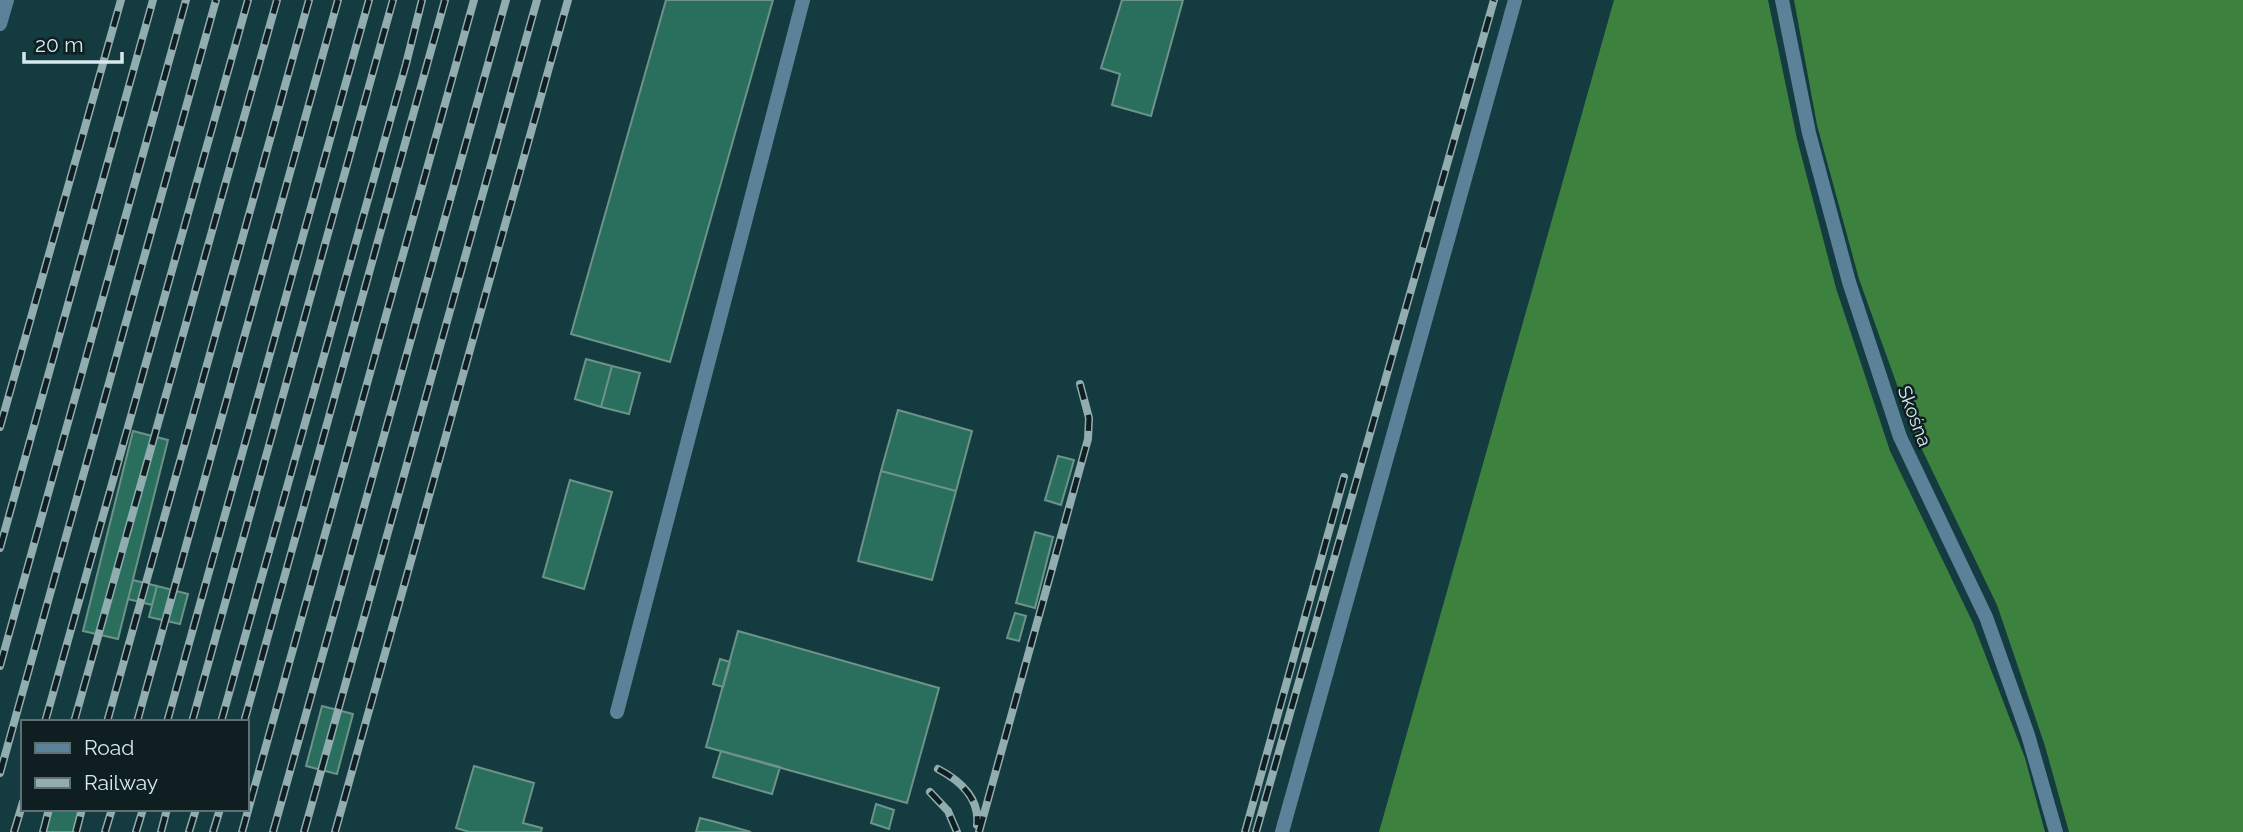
<svg xmlns="http://www.w3.org/2000/svg" width="2243" height="832" font-family="Raleway,sans-serif">
	<rect width="100%" height="100%" fill="#143b3f"/>
	<path fill="#3c823e" d="M1614 0H1768L1797 139 1836 288 1890 451 1973 623 2025 758 2045 832H1379Z
		M1794 0H2243V832H2069L2045 746 1997 605 1915 435 1859 279 1817 125Z"/>
	<path fill="#2a6f5e" stroke="#6e9388" stroke-width="2" d="M666 0H773L670 362 571 334Z
		M1122 0H1183L1151 116 1112 105 1120 74 1101 68Z
		M586 359 612 366 601 407 575 399Z
		M612 366 640 373 629 414 601 407Z
		M898 410 972 431 956 491 881 471Z
		M133 431 168 440 118 639 83 631Z
		M1058 456 1074 460 1061 505 1045 500Z
		M881 471 956 491 932 580 858 561Z
		M570 480 612 492 584 589 543 577Z
		M1035 532 1053 537 1035 608 1016 603Z
		M133 580 157 586 152 605 128 599Z
		M157 586 188 594 180 624 149 617Z
		M1015 613 1026 616 1019 641 1007 638Z
		M738 631 939 688 907 803 706 747Z
		M720 659 730 662 723 687 713 684Z
		M322 706 353 714 337 774 306 766Z
		M721 751 780 767 772 794 713 777Z
		M474 766 534 783 523 823 542 828 541 832H469L456 828Z
		M876 804 894 810 889 829 871 823Z
		M50 809H71L82 812 76 832H43Z
		M700 818 716 822 751 832H696Z"/>
	<g fill="none" stroke-linecap="round" stroke-linejoin="round">
		<path stroke="#5b8299" stroke-width="14" d="M0 24 7 0
			M617 712 803 0
			M1282 832 1515 0"/>
		<path stroke="#5b8299" stroke-width="14" d="M1782 0 1809 133 1849 282 1900 437 1986 617 2028 735 2056 832"/>
		<g stroke="#92adb0" stroke-width="8">
			<path id="rail" d="M0 427 121 0
				M0 548 153 0
				M0 666 186 0
				M45 722 248 0
				M74 722 277 0
				M107 722 309 0
				M137 722 338 0
				M167 722 369 0
				M192 722 393 0
				M221 722 406 64 422 0
				M244 722 445 0
				M938 769C959 780 980 798 977 825
				M0 773 216 0
				M930 792 948 811 957 832
				M14 832 23 802
				M43 832 49 809
				M76 832 82 809
				M105 832 112 809
				M136 832 143 809
				M161 832 167 809
				M189 832 196 809
				M213 832 220 809
				M242 832 474 0
				M273 832 506 0
				M304 832 537 0
				M335 832 568 0
				M979 832 1088 439 1089 418 1080 384
				M1245 832 1344 477
				M1256 832 1494 0"/>
		</g>
		<use href="#rail" stroke="#0f1f21" stroke-width="5" stroke-dasharray="16" stroke-linecap="butt"/>
	</g>
	<g text-anchor="middle" dominant-baseline="central" stroke-width="5" stroke-linejoin="round" paint-order="stroke">
		<g font-size="19" fill="#d6eaed" stroke="#0f1f21">
			<text transform="translate(1915 416) rotate(69)">Skośna</text>
		</g>
	</g>
	<rect x="21" y="720" width="228" height="91" fill="#0f1f21" stroke="#5f7073" stroke-width="2"/>
	<rect x="35" y="743" width="35" height="10" fill="#5b8299" stroke="#5f7073" stroke-width="2"/>
	<text x="84" y="755" font-size="21" fill="#d6eaed">Road</text>
	<rect x="35" y="778" width="35" height="10" fill="#92adb0" stroke="#5f7073" stroke-width="2"/>
	<text x="84" y="790" font-size="21" fill="#d6eaed">Railway</text>
	<path d="M24 52v10h98v-10" fill="none" stroke="#d6eaed" stroke-width="3.5"/>
	<text x="35" y="52" font-size="21" fill="#d6eaed" stroke="#0f1f21" stroke-width="5" paint-order="stroke">20 m</text>
</svg>
